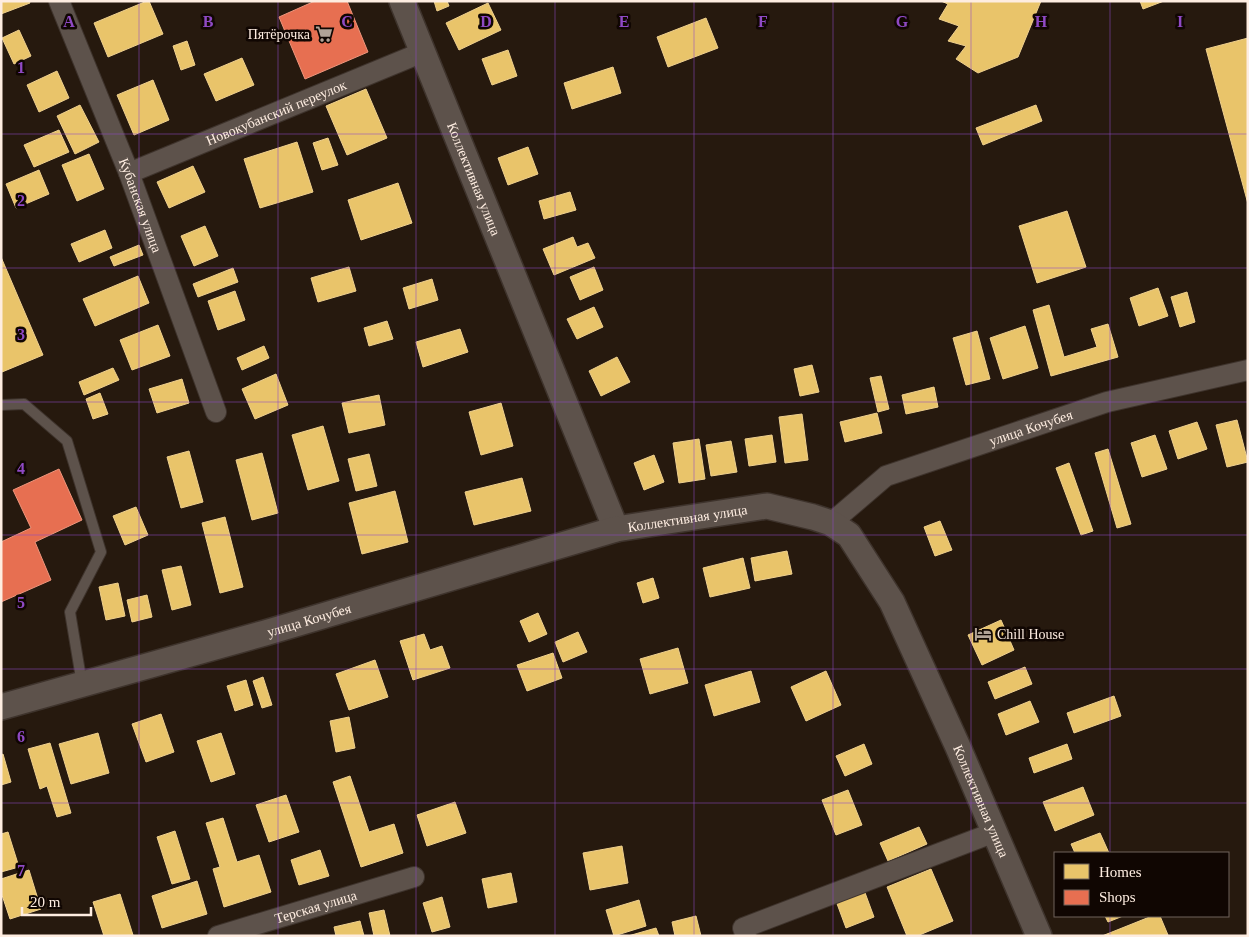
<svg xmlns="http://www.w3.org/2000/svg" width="1249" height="937" font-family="Georgia,serif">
	<rect width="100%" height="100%" fill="#26190e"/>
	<path fill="#e9c46a" stroke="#efd08e" d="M1 1H29L30 3 1 14Z
		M147 1H149L163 34 108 57 94 23Z
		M434 1H447L449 6 437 11Z
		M941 1H1041L1018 57 978 73 956 59 966 46 948 41 959 26 939 19 948 4Z
		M1140 1H1164L1143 9Z
		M488 3 501 30 459 50 446 23Z
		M706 18 718 48 668 67 657 37Z
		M19 30 31 56 14 64 2 38Z
		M1248 38V204L1206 49Z
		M187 41 195 65 181 70 173 46Z
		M508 50 517 76 492 85 482 59Z
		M242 58 254 85 216 101 204 74Z
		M613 67 621 93 572 109 564 83Z
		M57 71 69 98 39 112 27 85Z
		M153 80 169 120 134 135 117 95Z
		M366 89 387 138 347 155 326 106Z
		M80 105 99 142 75 154 57 116Z
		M1036 105 1042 121 983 145 976 128Z
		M59 130 69 152 34 167 24 145Z
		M328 138 338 165 322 170 313 143Z
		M297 142 313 192 260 208 244 159Z
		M528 147 538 174 508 185 498 158Z
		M89 154 104 189 77 201 62 165Z
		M193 166 205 192 169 208 157 182Z
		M39 170 49 194 16 208 6 184Z
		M398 183 412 223 361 240 348 200Z
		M570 192 576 210 544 219 539 201Z
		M1067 211 1086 267 1037 283 1019 226Z
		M205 226 218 256 194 266 181 236Z
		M105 230 112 248 79 262 71 244Z
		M573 237 577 247 588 243 595 258 554 275 543 249Z
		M139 245 143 255 114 266 110 257Z
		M1 257 43 355 2 372 1 371Z
		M349 267 356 291 318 302 311 278Z
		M594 267 603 290 580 300 570 277Z
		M233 268 238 282 198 297 193 284Z
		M138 276 149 303 95 326 83 299Z
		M432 279 438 300 409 309 403 288Z
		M1158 288 1168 316 1139 326 1130 298Z
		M235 291 245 320 218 330 208 301Z
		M1187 292 1195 322 1180 327 1171 297Z
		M1049 305 1064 357 1097 347 1091 329 1108 324 1118 357 1051 376 1033 310Z
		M594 307 603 327 577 339 567 319Z
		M387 321 393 339 369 346 364 328Z
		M158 325 170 356 132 370 120 340Z
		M1025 326 1038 368 1003 379 990 338Z
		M460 329 468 352 423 367 416 342Z
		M977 331 990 379 966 385 953 338Z
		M264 346 269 358 242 370 237 358Z
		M617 357 630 382 601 396 589 371Z
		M812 365 819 392 800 396 794 369Z
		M113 368 119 380 84 395 79 382Z
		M276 374 288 405 255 419 242 389Z
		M881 376 889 409 878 412 870 378Z
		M182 379 189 403 157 413 149 389Z
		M934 387 938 407 906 414 902 395Z
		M100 393 108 414 93 419 86 399Z
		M379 395 385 425 349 433 342 403Z
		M501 403 513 446 481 455 469 412Z
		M877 413 882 433 845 442 840 422Z
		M802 414 808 460 785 463 779 417Z
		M1237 420 1248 462 1227 467 1216 425Z
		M1197 422 1207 449 1178 459 1169 431Z
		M323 426 339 481 308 490 292 435Z
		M772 435 776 462 749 466 745 439Z
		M1155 435 1167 469 1142 477 1131 443Z
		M699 439 705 479 679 483 673 443Z
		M731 441 737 472 711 476 706 445Z
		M1108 449 1131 524 1117 528 1095 453Z
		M189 451 203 502 181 508 167 457Z
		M262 453 278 513 252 520 236 460Z
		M369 454 377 486 356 491 348 459Z
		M654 455 664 482 644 490 634 463Z
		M1069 463 1093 531 1081 535 1056 468Z
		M522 478 531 511 474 525 465 492Z
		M395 491 408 542 362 554 349 503Z
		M136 507 148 535 125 545 113 516Z
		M225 517 243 587 220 593 202 523Z
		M940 521 952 550 935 556 924 527Z
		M787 551 792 574 755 581 751 558Z
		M743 558 750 588 710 597 703 568Z
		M181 566 191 605 172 610 162 570Z
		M653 578 659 598 643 603 637 583Z
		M118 583 125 616 106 620 99 587Z
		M147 595 152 617 132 622 127 600Z
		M538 613 547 634 529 642 520 621Z
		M1001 620 1014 650 982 665 968 635Z
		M578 632 587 652 563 662 555 642Z
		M424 634 430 650 442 646 450 668 413 680 400 641Z
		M678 648 688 683 650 694 640 659Z
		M553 653 562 678 527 691 517 665Z
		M375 660 388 697 349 710 336 674Z
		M1025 667 1032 684 995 699 988 682Z
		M751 671 760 702 714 716 705 685Z
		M826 671 841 705 806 721 791 687Z
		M263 677 272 705 262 708 253 681Z
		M246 680 253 705 235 711 227 686Z
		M1114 696 1121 716 1074 733 1067 713Z
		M1030 701 1039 722 1006 735 998 714Z
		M161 714 174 752 146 762 132 724Z
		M349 717 355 748 336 752 330 721Z
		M98 733 109 773 71 784 59 744Z
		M221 733 235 774 211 782 197 741Z
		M50 743 71 813 57 817 47 786 40 789 28 749Z
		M864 744 872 764 845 776 836 756Z
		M1067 744 1072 759 1034 773 1029 758Z
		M3 754 11 782 1 785V755Z
		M350 776 369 832 394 824 403 853 361 867 333 782Z
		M1083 787 1094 815 1055 831 1043 802Z
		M848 790 862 825 836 835 822 800Z
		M286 795 299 832 269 842 256 805Z
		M455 802 466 833 427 846 417 815Z
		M223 818 237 862 259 855 271 892 224 907 213 869 220 867 206 823Z
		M919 827 927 844 888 861 880 843Z
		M175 831 190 879 172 884 157 837Z
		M8 832 19 867 1 872V834Z
		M1100 833 1109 853H1075L1071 844Z
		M622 846 628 883 590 890 583 853Z
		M320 850 329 876 299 885 291 860Z
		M931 869 953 921 917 936H907L887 887Z
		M29 870 41 909 10 919 1 892V879Z
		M511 873 517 902 488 908 482 879Z
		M197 881 207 914 162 928 152 896Z
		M864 890 874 917 846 928 836 901Z
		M120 894 133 935 104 936 93 902Z
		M442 897 450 927 432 932 423 903Z
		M639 900 646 926 614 936 606 910Z
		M384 910 390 936H374L369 913Z
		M696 916 701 936H675L672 922Z
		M1105 916H1123L1108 922Z
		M1152 916H1160L1168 935 1102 936Z
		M360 921 364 936H336L334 927Z
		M656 928 659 936H628Z"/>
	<path fill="#e76f51" stroke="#ee957c" d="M315 1H347L368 52 305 79 279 17Z
		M59 469 82 520 35 542 51 580 1 602V542L31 528 13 490Z"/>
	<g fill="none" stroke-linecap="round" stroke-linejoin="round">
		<g stroke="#3e332c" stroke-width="12">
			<path id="service" d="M1 405 24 404 67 441 101 552 70 612 82 684"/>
		</g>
		<g stroke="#3e332c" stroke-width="22">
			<g id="minor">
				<path id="s1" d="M59 1 129 173 216 412"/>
				<path id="s2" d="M129 173 423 52"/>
				<path id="s3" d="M831 523 886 476 1107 402 1248 370"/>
				<path id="s4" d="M218 936 414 877"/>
				<path d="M746 936 743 928 995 832"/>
			</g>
		</g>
		<g stroke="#3e332c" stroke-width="28">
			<g id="tertiary">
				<path id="s5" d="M402 1 616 529 767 506 813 517 831 523 849 535 892 602 958 747 1039 936"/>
				<path id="s6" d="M1 707 265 633 616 529"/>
			</g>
		</g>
		<use href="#service" stroke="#5d524b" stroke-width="10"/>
		<use href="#minor" stroke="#5d524b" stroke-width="20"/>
		<use href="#tertiary" stroke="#5d524b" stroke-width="25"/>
	</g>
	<path fill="none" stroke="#8f49c4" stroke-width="1" stroke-opacity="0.55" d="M139 1V936M278 1V936M416 1V936M555 1V936M694 1V936M833 1V936M971 1V936M1110 1V853M1 134H1248M1 268H1248M1 402H1248M1 535H1248M1 669H1248M1 803H1248M1110 916V936"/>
	<defs>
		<g id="supermarket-bare" transform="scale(1.35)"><path d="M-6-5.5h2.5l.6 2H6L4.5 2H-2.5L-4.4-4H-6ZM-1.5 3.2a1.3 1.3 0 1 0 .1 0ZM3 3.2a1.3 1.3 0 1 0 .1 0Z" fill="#b2a397" stroke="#100602" stroke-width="2.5" paint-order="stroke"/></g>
		<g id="hotel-bare" transform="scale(1.35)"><path d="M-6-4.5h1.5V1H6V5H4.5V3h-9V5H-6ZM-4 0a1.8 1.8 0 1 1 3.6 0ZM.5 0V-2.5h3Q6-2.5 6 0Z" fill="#b2a397" stroke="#100602" stroke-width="2.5" paint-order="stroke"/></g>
	</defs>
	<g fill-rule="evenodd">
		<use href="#supermarket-bare" x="324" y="34"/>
		<use href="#hotel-bare" x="983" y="634"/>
	</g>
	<g text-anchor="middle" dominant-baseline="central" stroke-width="5" stroke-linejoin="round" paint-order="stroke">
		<g font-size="14" fill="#feede1" stroke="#100602" text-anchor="end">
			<text x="310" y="34">Пятёрочка</text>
			<text x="997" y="634" text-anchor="start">Chill House</text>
		</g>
		<g font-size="14" fill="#feede1" stroke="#100602">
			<text stroke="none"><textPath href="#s2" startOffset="159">Новокубанский переулок</textPath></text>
			<text stroke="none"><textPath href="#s5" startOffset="192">Коллективная улица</textPath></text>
			<text stroke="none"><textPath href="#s1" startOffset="220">Кубанская улица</textPath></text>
			<text stroke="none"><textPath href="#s3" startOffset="225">улица Кочубея</textPath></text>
			<text stroke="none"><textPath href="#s5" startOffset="642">Коллективная улица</textPath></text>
			<text stroke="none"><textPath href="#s6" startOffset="320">улица Кочубея</textPath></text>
			<text stroke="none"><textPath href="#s5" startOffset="1108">Коллективная улица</textPath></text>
			<text stroke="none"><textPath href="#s4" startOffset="102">Терская улица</textPath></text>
		</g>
	</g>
	<g font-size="16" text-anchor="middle" font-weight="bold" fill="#8f49c4" stroke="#100602" stroke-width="5" stroke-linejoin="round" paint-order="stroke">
		<text x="69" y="27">A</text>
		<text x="208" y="27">B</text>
		<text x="347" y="27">C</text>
		<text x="486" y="27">D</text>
		<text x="624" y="27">E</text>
		<text x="763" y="27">F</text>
		<text x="902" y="27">G</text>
		<text x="1041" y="27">H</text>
		<text x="1180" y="27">I</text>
		<text x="21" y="73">1</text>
		<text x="21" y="206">2</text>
		<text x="21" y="340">3</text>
		<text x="21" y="474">4</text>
		<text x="21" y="608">5</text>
		<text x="21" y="742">6</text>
		<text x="21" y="876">7</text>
	</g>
	<rect width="1249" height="937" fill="none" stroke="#feede1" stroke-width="5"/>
	<rect x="1054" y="852" width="175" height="65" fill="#100602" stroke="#6f625b"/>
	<rect x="1064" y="864" width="25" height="15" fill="#e9c46a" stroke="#6f625b"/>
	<text x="1099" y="877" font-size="15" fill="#feede1">Homes</text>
	<rect x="1064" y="890" width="25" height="15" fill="#e76f51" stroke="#6f625b"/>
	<text x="1099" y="902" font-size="15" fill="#feede1">Shops</text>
	<path d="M22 907v8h69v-8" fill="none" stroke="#feede1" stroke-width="2.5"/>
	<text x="30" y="907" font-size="15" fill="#feede1" stroke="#100602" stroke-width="4" paint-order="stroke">20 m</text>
</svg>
